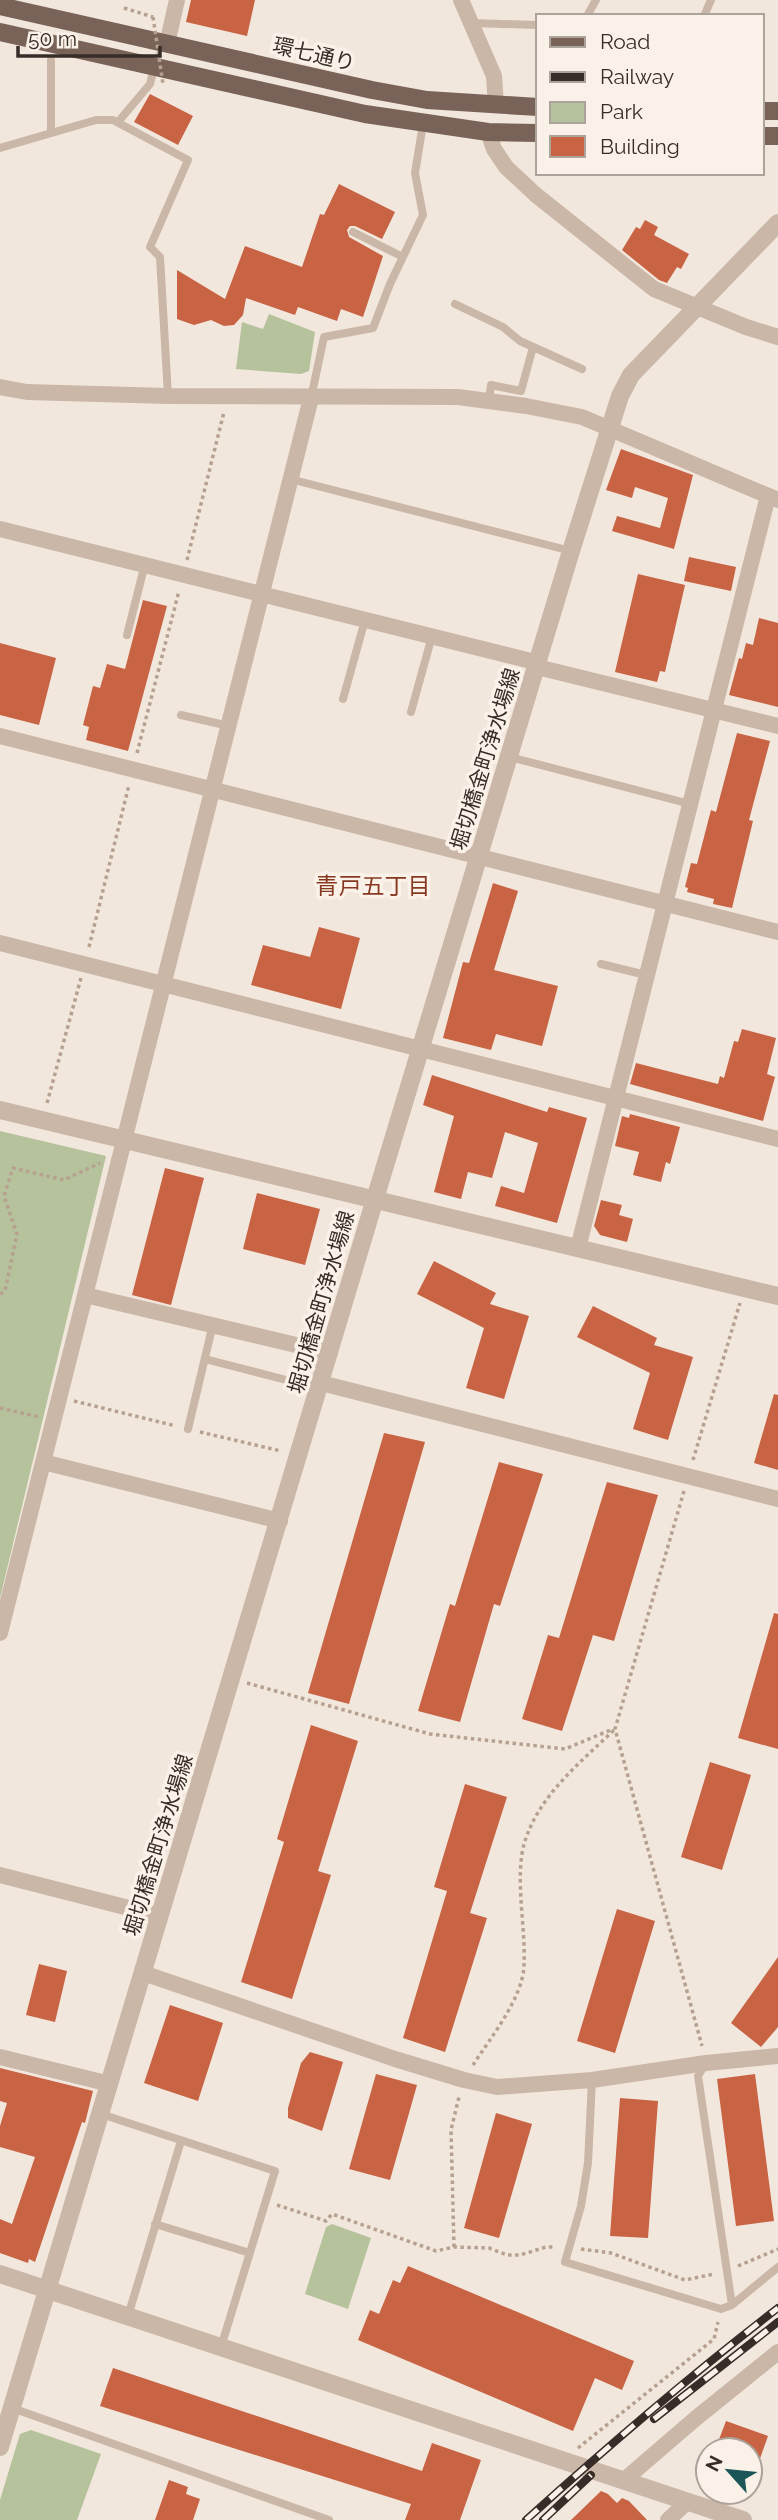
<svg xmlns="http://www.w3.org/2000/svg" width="778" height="2520" font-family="Raleway,'Noto Sans JP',sans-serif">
	<rect width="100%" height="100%" fill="#f2e7dc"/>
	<path fill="#b5c29b" d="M269 314 315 332 309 371 301 374 236 369 242 322 263 329Z
		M0 1131 106 1156 0 1598Z
		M332 2224 371 2238 348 2309 305 2294 326 2227Z
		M31 2430 101 2454 77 2520H0V2500L20 2434Z"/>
	<path fill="#c86344" d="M191 0H255L247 36 186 22Z
		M150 94 193 116 178 145 134 122Z
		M339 184 395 212 382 239 355 226H350L347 230 349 237 383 256 363 317 341 309 337 321 298 307 295 315 246 298 243 315 234 325 224 326 211 320 194 325 177 319V270L225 299 245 246 302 267 320 214 324 215Z
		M645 220 658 227 654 235 689 254 681 269 677 267 667 283 659 280 622 250 636 227 640 229Z
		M621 449 693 475 674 549 612 531 617 516 660 528 668 498 635 487 632 498 606 490Z
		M689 557 736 567 731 591 684 581Z
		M638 574 685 585 665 672 660 671 657 682 615 672Z
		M143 600 167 606 128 751 86 740 89 727 83 725 93 686 100 688 107 664 125 669Z
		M759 618 778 623V707L729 695 739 658 742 659 746 643 753 645Z
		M0 643 56 658 39 725 0 715Z
		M737 733 770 741 749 820 753 821 732 908 713 904 714 899 687 892 688 888 685 887 691 863 697 864 711 810 716 812Z
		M493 883 518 891 494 970 558 986 542 1046 496 1034 491 1050 443 1038 463 962 469 963Z
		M319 927 360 938 341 1009 251 985 263 945 310 957Z
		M742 1029 776 1038 767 1074 775 1077 763 1121 630 1084 636 1063 718 1084 720 1076 724 1078 734 1041 738 1042Z
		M432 1075 547 1112 549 1107 587 1118 557 1223 495 1206 501 1186 524 1193 538 1143 505 1132 492 1178 468 1172 461 1199 434 1192 454 1116 423 1105Z
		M630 1114 680 1127 670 1164 666 1162 661 1182 633 1175 639 1152 615 1146 622 1116 629 1118Z
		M165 1168 204 1178 171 1305 132 1295Z
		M257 1193 320 1209 305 1265 243 1249Z
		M601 1200 622 1205 619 1215 633 1219 627 1242 600 1235 594 1226Z
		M434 1261 496 1293 490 1304 529 1316 504 1399 466 1388 484 1328 417 1294Z
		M593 1306 657 1338 654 1345 693 1357 668 1440 633 1429 650 1373 577 1337Z
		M774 1394 778 1395V1470L754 1463Z
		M384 1433 425 1442 349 1704 308 1693Z
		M499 1462 543 1474 500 1606 494 1604 460 1722 418 1711 450 1604 455 1606Z
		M607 1482 658 1495 614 1641 593 1635 562 1731 522 1719 548 1635 559 1638Z
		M774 1613 778 1614V1749L738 1738Z
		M311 1725 358 1741 318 1871 331 1875 292 1999 241 1982 284 1842 277 1839Z
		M710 1762 751 1775 722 1870 681 1857Z
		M465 1784 507 1797 470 1913 487 1918 445 2052 403 2038 447 1891 434 1887Z
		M617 1909 655 1921 615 2053 577 2041Z
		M778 1957V2027L761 2047 731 2023Z
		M39 1964 67 1971 55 2022 26 2015Z
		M170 2005 223 2023 198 2101 144 2083Z
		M310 2052 343 2062 322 2131 288 2118V2108L301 2063Z
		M0 2068 93 2091 85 2123 82 2122 35 2262 29 2259 28 2263 0 2253V2219L12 2224 35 2157 0 2147V2126L7 2103 0 2101Z
		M376 2074 417 2085 390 2180 349 2169Z
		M755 2074 774 2221 736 2226 717 2079Z
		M620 2098 658 2101 648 2238 610 2236Z
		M496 2113 532 2124 499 2238 464 2228Z
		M408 2266 634 2361 622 2390 595 2378 573 2431 358 2340 370 2310 379 2314 393 2280 400 2283Z
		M113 2368 422 2471 432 2443 481 2460 460 2520H405L411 2504 100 2406Z
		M726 2421 768 2436 752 2481 750 2450H715Z
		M169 2480 188 2487 186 2494 200 2499 193 2520H155Z
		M601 2491 608 2494 617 2503 622 2498 629 2501 647 2520H571Z"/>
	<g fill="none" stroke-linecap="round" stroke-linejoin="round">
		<path stroke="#b6a191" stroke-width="3.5" stroke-dasharray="3.5 3.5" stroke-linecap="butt" d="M124 8 153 17
			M187 560 224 412
			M137 753 179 591
			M89 947 129 785
			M47 1103 81 978
			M0 1294 5 1291 17 1234 4 1196 13 1168 64 1180 100 1163
			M74 1401 176 1426
			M0 1408 39 1417
			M200 1432 281 1451
			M693 1460 740 1303
			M684 1491 615 1729 702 2046
			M247 1683 430 1734 565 1749 613 1729
			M473 2065C491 2037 523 1998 524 1965 526 1928 514 1875 525 1841 540 1794 581 1762 615 1729
			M277 2205 326 2221 332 2214 436 2251 454 2247 489 2248 507 2255H520L546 2247H555
			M454 2247 451 2130 459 2097
			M581 2249 611 2253 685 2280 714 2274
			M738 2266 778 2249
			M578 2448 714 2339 718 2322"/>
		<path stroke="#cbb7a7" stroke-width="8" d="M587 16 596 0
			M704 16 711 0
			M471 23 538 25
			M51 60V133
			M118 122 150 84 154 68
			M0 148 96 120H113L188 160 150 247 160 257 168 396
			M353 232 403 257
			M455 304 503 327 520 341 582 369
			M311 398 324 337 373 328 390 284 423 215 415 173 423 124
			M489 401 491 385 521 391 533 347
			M290 479 571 551
			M127 635 145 564
			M343 699 365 620
			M411 712 432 636
			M181 715 229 726
			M510 757 690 804
			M601 964 646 975
			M205 1359 317 1388
			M188 1429 213 1324
			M592 2080 588 2163 581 2206 565 2262 721 2309 732 2305 698 2076 706 2063
			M101 2114 275 2171 221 2347
			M155 2224 250 2253
			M732 2305 778 2267
			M128 2316 181 2141
			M12 2408 329 2520"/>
		<path stroke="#cbb7a7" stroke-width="16" d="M461 0 494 76 496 105
			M167 44 177 0
			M488 132 494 149 506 167 536 195 654 289 746 327 778 337
			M0 387 27 392 168 396 458 397 526 406 582 417 778 500
			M0 529 539 663
			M537 667 778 726
			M0 736 778 932
			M0 943 778 1139
			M578 1248 768 496
			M85 1295 330 1353
			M321 1383 778 1499
			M43 1462 280 1521
			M0 1633 311 398
			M0 1875 160 1916
			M143 1973 395 2059 464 2080 497 2087 592 2080 706 2063 778 2056
			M0 2057 110 2084
			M623 2481 695 2419 778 2352
			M668 2520 687 2502"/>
		<path stroke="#cbb7a7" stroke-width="18" d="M0 1110 778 1296
			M0 2274 743 2520
			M0 2447 375 1199 571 551 620 396 631 375 778 223"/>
		<path stroke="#796359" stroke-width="18" d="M0 6 372 90 427 100 538 107
			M0 32 365 114 488 132 538 133
			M762 111H778
			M762 136H778"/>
		<g stroke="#372d28" stroke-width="8">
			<path id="rail" d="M654 2419 778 2322
				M526 2520C608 2446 691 2375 778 2308
				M543 2520 591 2475"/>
		</g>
		<use href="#rail" stroke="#faf2e8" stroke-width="5" stroke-dasharray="16" stroke-linecap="butt"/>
		<path stroke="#b6a191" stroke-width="3.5" stroke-dasharray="3.5 3.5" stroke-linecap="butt" d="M153 17 163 84"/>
	</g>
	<g text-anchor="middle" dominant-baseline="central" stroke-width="7" stroke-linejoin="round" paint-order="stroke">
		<g font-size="21" fill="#372d28" stroke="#faf2e8">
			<text transform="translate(314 54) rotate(13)">環七通り</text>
			<text transform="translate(485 759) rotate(-73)">堀切橋金町浄水場線</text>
			<text transform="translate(321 1302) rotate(-74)">堀切橋金町浄水場線</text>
			<text transform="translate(158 1845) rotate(-73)">堀切橋金町浄水場線</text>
		</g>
		<g font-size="23" fill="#873820" stroke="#faf2e8">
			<text x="373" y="885">青戸五丁目</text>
		</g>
	</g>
	<rect x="536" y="14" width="228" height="161" fill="#faf2e8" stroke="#aca39b" stroke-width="2"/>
	<rect x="550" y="37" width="35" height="10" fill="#796359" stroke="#aca39b" stroke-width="2"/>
	<text x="600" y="49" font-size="21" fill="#372d28">Road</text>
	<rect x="550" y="72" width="35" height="10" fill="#372d28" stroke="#aca39b" stroke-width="2"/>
	<text x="600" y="84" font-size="21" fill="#372d28">Railway</text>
	<rect x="550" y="102" width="35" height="21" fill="#b5c29b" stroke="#aca39b" stroke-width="2"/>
	<text x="600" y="119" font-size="21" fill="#372d28">Park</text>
	<rect x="550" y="136" width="35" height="21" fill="#c86344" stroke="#aca39b" stroke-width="2"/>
	<text x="600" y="154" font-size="21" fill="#372d28">Building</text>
	<g transform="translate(729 2471) rotate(297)"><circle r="33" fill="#faf2e8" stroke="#aca39b" stroke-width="2"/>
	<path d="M0-5L12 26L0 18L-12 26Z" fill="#1d5659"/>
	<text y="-10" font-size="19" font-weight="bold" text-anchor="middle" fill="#372d28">N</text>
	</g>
	<path d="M18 46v10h142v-10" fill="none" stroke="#372d28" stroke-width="3.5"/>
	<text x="28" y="46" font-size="21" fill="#372d28" stroke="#faf2e8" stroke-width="5" paint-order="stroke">50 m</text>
</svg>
